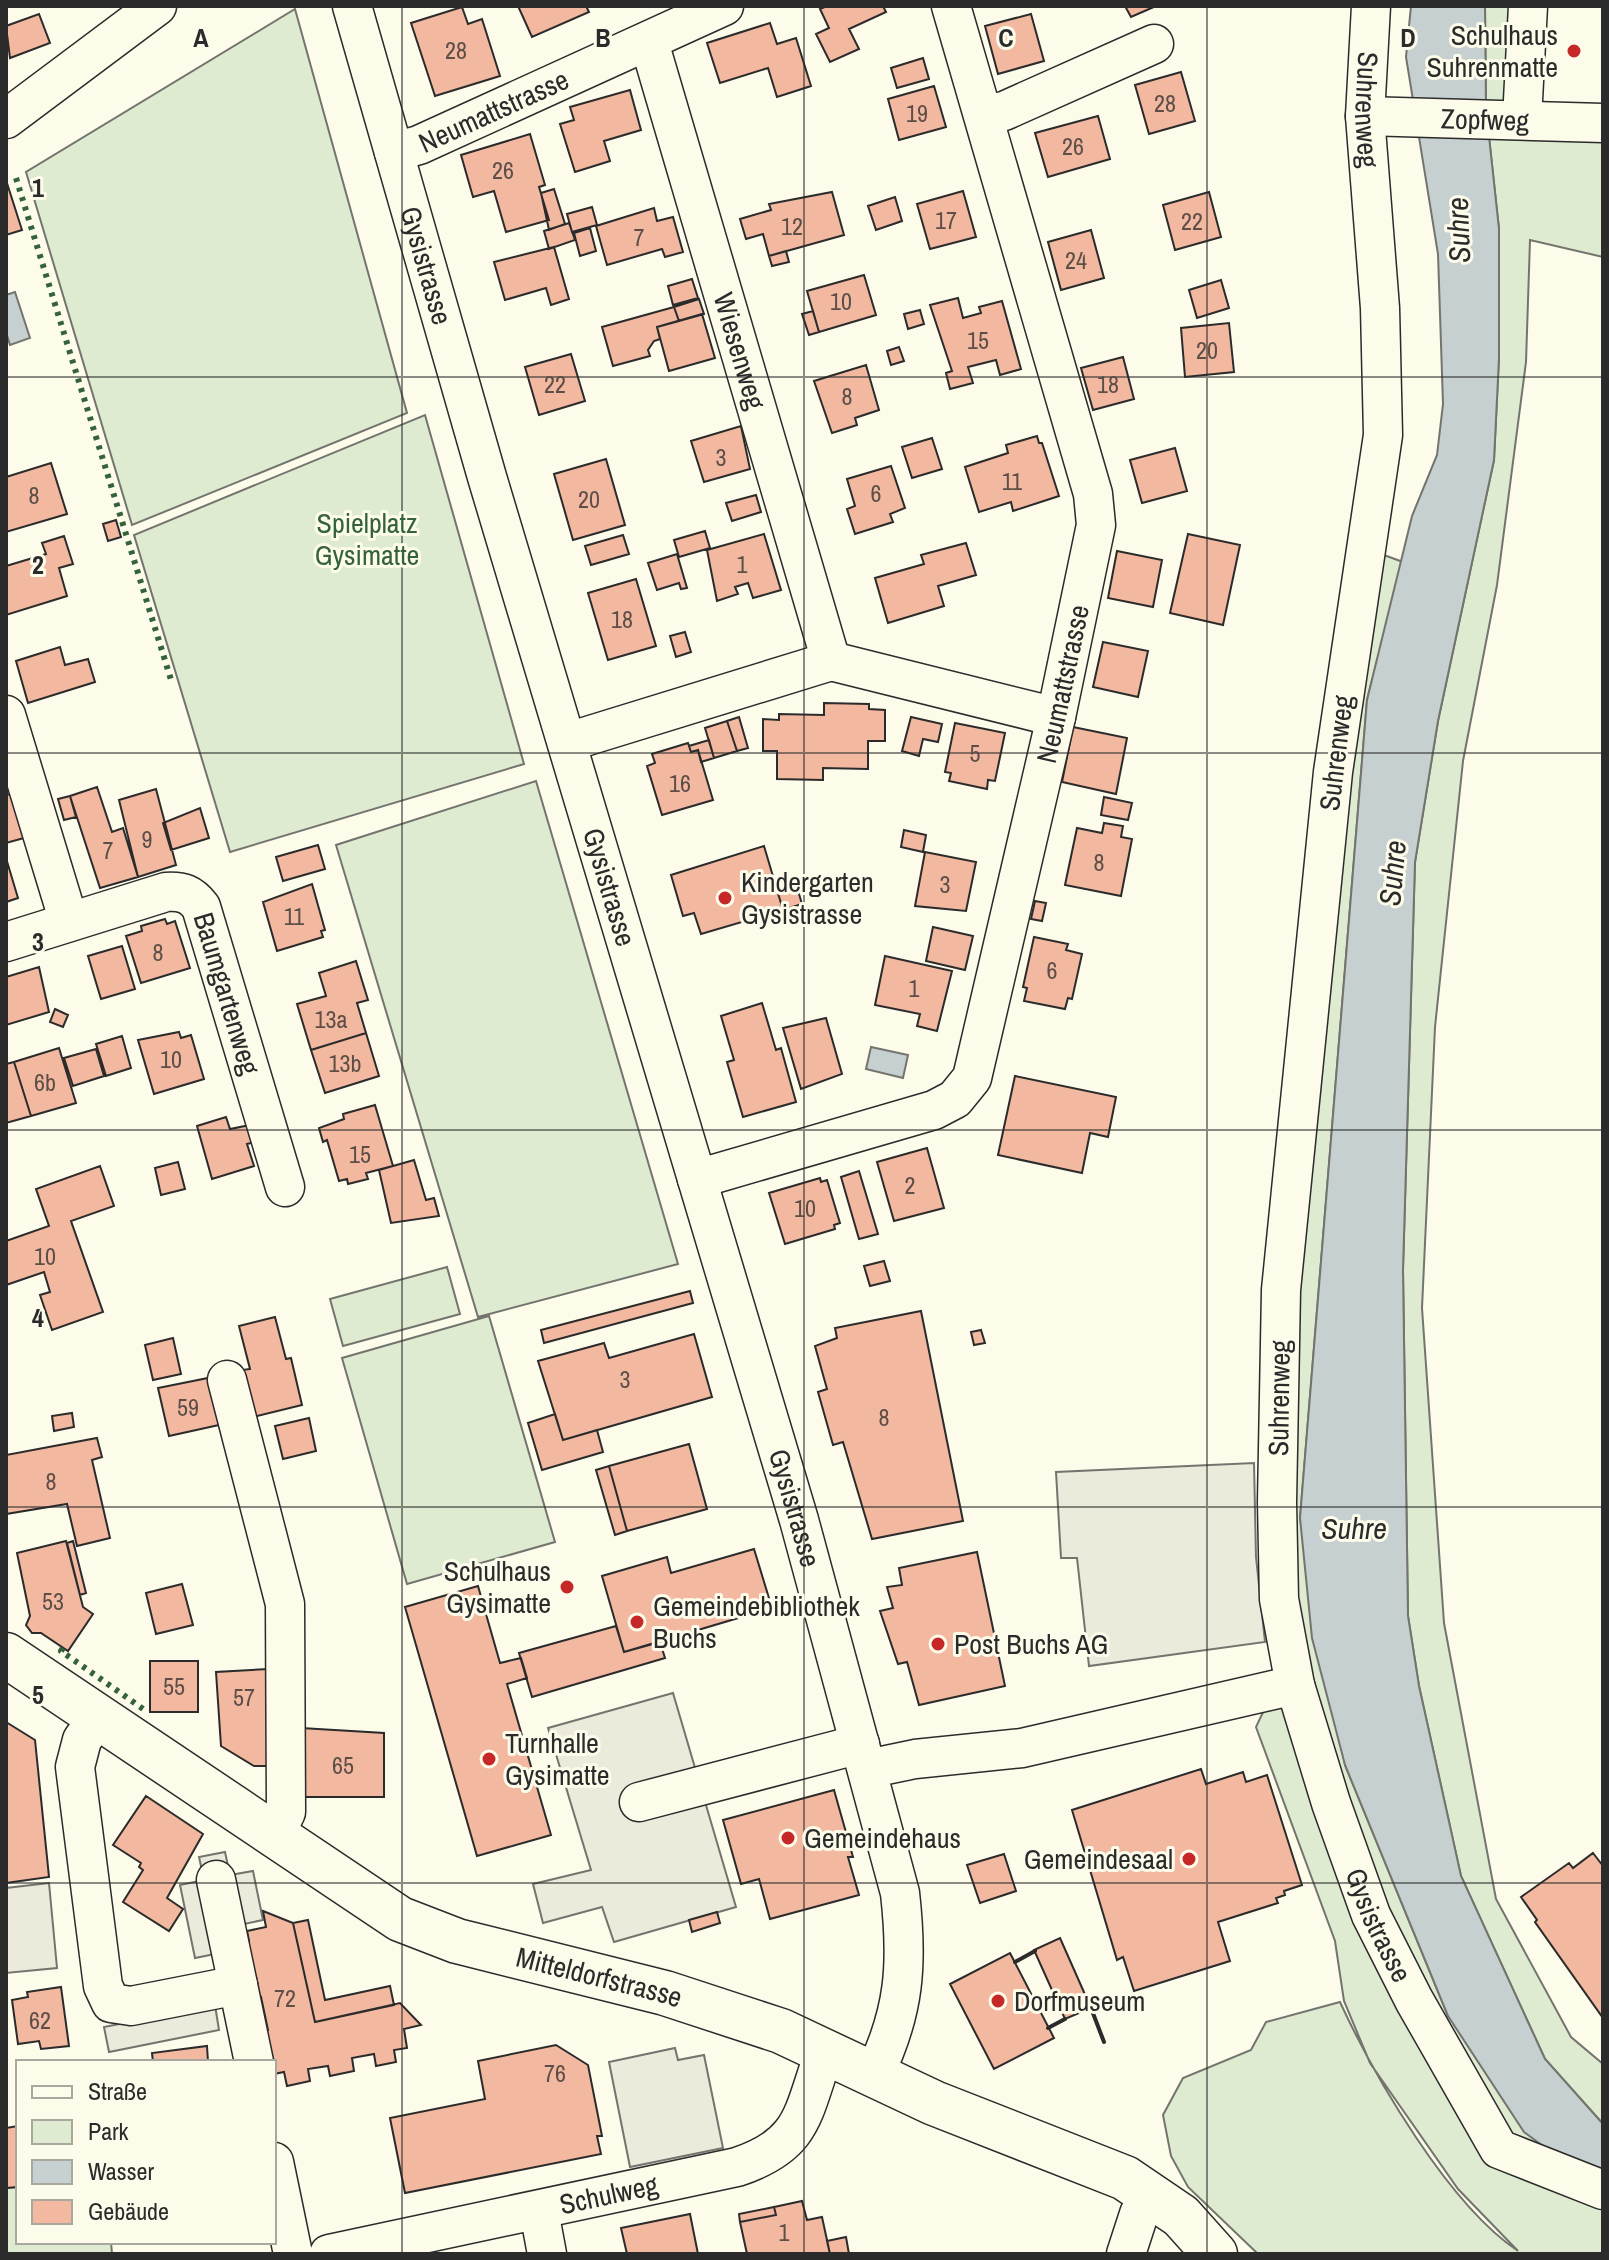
<svg xmlns="http://www.w3.org/2000/svg" width="1609" height="2260" font-family="'Archivo Narrow',sans-serif">
	<rect width="100%" height="100%" fill="#fdfbea"/>
	<path fill="#deebd1" stroke="#74746e" stroke-width="2" d="M1485 6H1528L1522 119 1603 123V257L1530 240 1526 362 1497 585 1463 761 1435 1027 1422 1308 1444 1623 1496 1899 1571 2037 1603 2064V2124L1545 2059 1461 1876 1419 1686 1408 1616 1403 1270 1415 862 1438 721 1494 460 1499 358V229L1486 109Z
		M295 9 407 413 132 525 26 172Z
		M425 415 524 764 230 852 134 535Z
		M1381 554 1403 562 1367 700 1300 1518 1345 1765 1448 2016 1603 2190V2254H1258L1188 2187 1171 2156 1163 2115 1183 2078 1251 2050 1266 2022 1340 2002C1375 2078 1449 2205 1518 2251L1458 2189 1370 2063 1344 2001 1335 1941 1256 1727 1290 1655 1293 1358 1326 956Z
		M536 781 678 1264 478 1317 336 845Z
		M447 1267 460 1314 343 1346 330 1299Z
		M489 1316 555 1542 407 1584 342 1358Z
		M18 2187V2242H111L112 2254H6V2188Z"/>
	<path fill="#eceadb" stroke="#74746e" stroke-width="2" d="M1254 1463 1256 1557 1265 1642 1089 1666 1077 1558H1061L1056 1472Z
		M673 1693 736 1907 614 1942 602 1907 543 1923 533 1884 591 1870 548 1728Z
		M225 1852 230 1875 253 1871 263 1920 215 1930 220 1953 195 1958 180 1885 204 1880 199 1857Z
		M49 1883 57 1968 6 1973V1888Z
		M215 2005 219 2030 109 2052 104 2027Z
		M675 2048 678 2060 704 2055 723 2148 630 2167 609 2062Z"/>
	<path fill="#c7d0d0" stroke="#74746e" stroke-width="2" d="M1411 6H1485L1486 109 1499 229V358L1494 460 1438 721 1415 862 1403 1270 1408 1616 1419 1686 1461 1876 1545 2059 1603 2124V2190L1524 2132 1448 2016 1345 1765 1312 1638 1300 1518 1367 700 1412 516 1437 455 1443 404 1438 254 1406 57Z
		M15 292 30 338 10 345 6 332V295Z
		M871 1047 908 1055 903 1078 866 1069Z"/>
	<path fill="#f2b8a0" stroke="#2b2b2b" stroke-width="2" d="M518 6H586L589 12 532 37Z
		M827 6H883L886 12 849 29 859 49 830 62 816 34 829 28 820 9Z
		M1125 6H1156L1131 17Z
		M462 7 468 24 482 19 500 76 435 96 411 23Z
		M39 14 50 43 10 58 6 26Z
		M1031 14 1044 61 998 74 985 26Z
		M770 23 777 44 796 38 811 86 777 97 768 68 720 83 707 43Z
		M923 58 929 79 897 88 891 68Z
		M1181 72 1195 121 1149 134 1135 85Z
		M934 86 946 127 899 140 888 99Z
		M630 90 641 130 604 141 610 161 575 172 560 124 574 120 570 107Z
		M1098 116 1110 159 1048 177 1035 133Z
		M530 134 545 185 539 187 549 220 506 232 494 191 473 197 461 155Z
		M6 180 22 230 6 235Z
		M554 189 565 224 549 230 541 193Z
		M963 191 976 237 930 249 917 204Z
		M832 192 844 235 769 256 763 234 746 239 740 219 771 210 769 204Z
		M1209 192 1221 237 1175 250 1163 205Z
		M895 197 902 221 876 230 868 206Z
		M592 207 597 225 572 232 567 214Z
		M654 208 657 221 673 217 683 252 665 257 662 249 607 265 596 226Z
		M569 223 575 240 549 249 544 231Z
		M590 228 596 251 580 256 574 233Z
		M1091 230 1104 278 1061 290 1048 242Z
		M554 247 569 299 551 305 546 288 505 300 494 262Z
		M786 251 789 262 772 266 769 256Z
		M864 275 876 315 819 332 807 291Z
		M692 279 698 298 673 305 668 286Z
		M1221 280 1229 308 1197 318 1189 290Z
		M958 298 963 318 981 313 979 307 1002 301 1021 369 1000 375 996 360 968 367 973 383 950 389 946 373 952 371 930 305Z
		M699 299 704 314 679 321 674 307Z
		M674 307 679 321 657 327 660 339 654 341 648 350 650 356 613 366 602 327Z
		M920 310 924 324 908 329 904 314Z
		M813 311 819 332 809 335 802 314Z
		M702 314 715 358 669 371 657 327Z
		M1229 323 1234 372 1185 377 1181 328Z
		M899 347 904 361 891 365 887 351Z
		M571 354 585 401 539 415 525 367Z
		M1123 357 1134 399 1093 410 1081 368Z
		M866 365 879 410 855 418 857 425 832 433 814 381Z
		M741 426 750 469 704 482 691 441Z
		M1037 436 1039 443H1042L1059 496 1013 511 1011 502 979 512 965 467 1008 453 1006 445Z
		M932 438 942 469 912 478 902 447Z
		M1175 448 1187 491 1142 503 1130 460Z
		M606 459 625 525 573 540 554 474Z
		M51 463 67 514 6 532V477Z
		M891 466 905 508 890 514 893 522 855 534 847 509 855 506 847 479Z
		M756 495 761 512 732 521 726 503Z
		M116 520 121 537 108 541 103 524Z
		M705 531 710 548 679 557 674 540Z
		M764 534 781 590 753 598 748 583 735 587 738 594 717 601 707 550Z
		M1188 534 1240 545 1223 625 1170 613Z
		M623 535 629 554 591 565 585 546Z
		M64 536 73 564 59 568 67 596 6 615V566L46 554 42 543Z
		M966 543 976 575 938 586 944 606 888 623 875 578 924 564 921 555Z
		M1117 551 1162 560 1153 607 1108 598Z
		M677 554 687 588 681 589 679 583 657 590 648 563Z
		M636 579 656 646 608 660 588 593Z
		M685 632 691 652 676 657 670 636Z
		M1103 642 1148 651 1138 697 1093 687Z
		M60 647 65 665 88 659 95 682 28 703 16 661Z
		M824 703 869 704V709L885 710V741H868V769L823 768V780L777 779V751H763V719L779 720V714L824 715Z
		M739 717 748 748 737 751 727 721Z
		M911 717 942 724 938 742 923 739 919 756 902 751Z
		M727 721 737 751 714 758 705 728Z
		M955 723 1005 733 995 781 988 780 987 789 949 781 951 773 945 772Z
		M1073 727 1127 738 1116 794 1062 782Z
		M709 740 714 758 701 762 698 750 691 752 689 746Z
		M688 743 691 752 698 750 713 800 662 815 647 766 655 763 652 754Z
		M97 787 112 832 123 828 138 877 100 888 70 796Z
		M156 789 176 865 138 877 119 800Z
		M11 794 24 838 6 843V795Z
		M70 796 76 817 64 820 58 799Z
		M1104 797 1132 803 1128 820 1101 815Z
		M200 808 209 838 171 850 163 823Z
		M1104 823 1123 826 1121 837 1132 839 1121 896 1065 885 1077 828 1102 833Z
		M904 830 926 835 923 852 901 847Z
		M318 845 325 869 283 881 276 857Z
		M764 846 783 910 701 934 694 913 683 916 671 875Z
		M925 852 976 862 966 911 915 906Z
		M6 858 18 898 6 902Z
		M794 877 802 904 783 910 775 883Z
		M312 884 325 930 321 931 323 937 277 951 263 902Z
		M1035 901 1046 903 1042 921 1031 919Z
		M165 919 167 924 175 921 190 968 141 983 126 936 142 931 141 926Z
		M933 927 973 936 965 970 926 961Z
		M1034 937 1068 944 1066 950 1082 954 1072 999 1068 998 1065 1009 1024 1001 1027 988 1023 987Z
		M122 946 135 989 101 999 88 956Z
		M885 956 952 971 937 1031 917 1026 920 1014 875 1005Z
		M356 961 368 1000 357 1003 366 1033 311 1050 297 1004 326 996 319 973Z
		M39 967 49 1012 6 1025V977Z
		M762 1003 776 1050 781 1048 796 1102 743 1117 727 1062 734 1060 721 1016Z
		M55 1009 68 1015 63 1027 50 1022Z
		M826 1018 842 1074 801 1089 783 1028Z
		M179 1032 181 1038 191 1035 204 1079 154 1094 138 1040Z
		M366 1033 379 1076 325 1093 311 1050Z
		M122 1036 131 1068 106 1076 96 1044Z
		M59 1048 76 1103 31 1116 14 1062Z
		M96 1049 104 1076 73 1086 64 1058Z
		M14 1062 31 1116 6 1123V1064Z
		M1015 1076 1116 1097 1108 1137 1090 1133 1082 1173 998 1155Z
		M375 1105 393 1166 366 1173 368 1179 348 1184 347 1179 339 1181 327 1140 323 1142 319 1128 344 1119 343 1114Z
		M226 1117 230 1129 250 1125 255 1142 247 1144 254 1166 212 1179 197 1126Z
		M927 1148 944 1208 894 1221 877 1162Z
		M414 1160 426 1200 434 1198 439 1216 391 1223 379 1170Z
		M178 1162 185 1189 161 1195 155 1168Z
		M100 1166 114 1206 71 1221 103 1312 52 1330 40 1295 50 1292 44 1272 6 1285V1241L49 1226 36 1189Z
		M859 1171 878 1234 859 1239 841 1177Z
		M820 1178 821 1182 827 1180 840 1223 834 1225 835 1229 785 1244 769 1193Z
		M884 1261 890 1281 870 1286 864 1266Z
		M690 1291 693 1303 544 1343 541 1330Z
		M921 1311 963 1521 872 1539 843 1442 833 1445 818 1392 827 1389 815 1346 837 1338 835 1328Z
		M275 1317 286 1359 291 1358 302 1405 253 1417 242 1370 250 1369 239 1326Z
		M981 1330 985 1343 974 1345 971 1332Z
		M694 1334 712 1397 563 1440 538 1361 604 1343 609 1358Z
		M173 1338 181 1374 153 1380 145 1345Z
		M208 1378 219 1425 169 1436 158 1388Z
		M72 1413 74 1427 54 1431 52 1416Z
		M555 1414 563 1440 597 1430 603 1452 542 1470 528 1423Z
		M309 1418 316 1451 283 1459 275 1426Z
		M97 1438 102 1457 92 1460 110 1538 77 1546 67 1504 6 1514V1455Z
		M689 1444 707 1509 627 1531 609 1466Z
		M609 1466 627 1531 615 1535 596 1470Z
		M66 1541 83 1607 93 1614 68 1651 41 1633H32L26 1625 30 1616 17 1553Z
		M73 1541 86 1593 80 1595 67 1543Z
		M754 1549 772 1608 624 1652 602 1576 667 1557 671 1573Z
		M977 1552 1005 1686 919 1705 907 1662 898 1664 880 1611 893 1608 887 1587 902 1585 899 1568Z
		M182 1584 193 1625 156 1634 146 1593Z
		M478 1586 500 1663 521 1658 527 1678 507 1684 551 1835 477 1856 405 1607Z
		M616 1626 624 1652 660 1642 665 1658 532 1697 519 1653Z
		M150 1661H198V1712H150Z
		M268 1669 271 1766H254L221 1746 216 1672Z
		M6 1722 35 1740 49 1877 6 1883Z
		M301 1728 384 1733V1797H301Z
		M1201 1769 1206 1784 1243 1772 1246 1782 1267 1775 1302 1885 1284 1891 1285 1895 1276 1898 1278 1903 1218 1922 1230 1961 1134 1991 1123 1957 1117 1960 1072 1810Z
		M834 1790 853 1857H848L859 1895 770 1919 759 1879 741 1884 723 1820Z
		M146 1796 203 1834 167 1898 183 1909 169 1931 123 1902 143 1870 139 1867 141 1863 113 1845Z
		M1593 1853 1603 1866V2018L1535 1922 1537 1920 1521 1897 1569 1863 1573 1868Z
		M1004 1854 1016 1891 980 1903 967 1865Z
		M263 1911 293 1923 315 2022 400 2003 421 2025 404 2029 407 2048 394 2050 396 2062 376 2066 374 2054 352 2058 354 2071 330 2076 328 2066 308 2069 310 2081 287 2086 284 2072 274 2074V2062H270L263 2031 268 2030 261 1997 251 1999 239 1943 249 1941 247 1931 266 1927Z
		M717 1912 720 1923 692 1932 689 1920Z
		M308 1920 325 2000 390 1986 394 2005 315 2022 293 1923Z
		M1060 1938 1091 2008 1065 2019 1034 1950Z
		M1010 1953 1054 2038 994 2069 950 1984Z
		M61 1987 69 2046 41 2049 39 2041 18 2044 12 2000 28 1997 27 1992Z
		M556 2045 588 2065 602 2136H597L601 2154 405 2193 390 2118 485 2099 478 2061Z
		M207 2046 208 2062H153L152 2053Z
		M18 2126V2187L6 2188V2128Z
		M802 2201 807 2220 822 2217 830 2254H747L740 2222 776 2215 774 2207Z
		M774 2207 776 2215 740 2222 739 2214Z
		M690 2214 698 2254H627L621 2228Z
		M846 2237 849 2254H830L827 2241Z"/>
	<g fill="none" stroke-linecap="round" stroke-linejoin="round">
		<g stroke="#2b2b2b" stroke-width="41">
			<g id="minor">
				<path id="s1" d="M352 6 487 477 799 1520 900 1893C908 1964 905 2012 873 2077"/>
				<path id="s2" d="M1371 6 1365 116 1380 308 1383 435 1333 772 1281 1290 1277 1502 1279 1599 1295 1685 1331 1803 1371 1915 1414 2000 1499 2149 1603 2190"/>
				<path id="s3" d="M649 42 831 661"/>
				<path d="M984 115 1004 111 1154 44"/>
				<path id="s4" d="M1365 116 1603 123"/>
				<path d="M6 119 157 6"/>
				<path d="M1522 119 1528 6"/>
				<path id="s5" d="M394 152 419 145 724 6"/>
				<path d="M6 715 69 922"/>
				<path d="M568 742 831 661 1056 717"/>
				<path id="s6" d="M6 942 166 892C183 891 191 894 201 907L285 1187"/>
				<path id="s7" d="M697 1179 934 1110 955 1099 972 1078 1056 717 1096 525 1093 494 951 6"/>
				<path d="M227 1380 285 1604 286 1812 274 1837"/>
				<path d="M98 1717 82 1740 75 1767 103 1986 111 2003 131 2006 238 1985 254 2062"/>
				<path d="M867 1769 915 1759 1022 1748 1295 1685"/>
				<path d="M639 1802 860 1744"/>
				<path d="M216 1880 238 1985"/>
				<path d="M274 2162 293 2254"/>
				<path d="M539 2211 547 2254"/>
				<path id="s8" d="M329 2254 737 2167C806 2144 802 2112 825 2051"/>
				<path d="M1126 2254 1139 2214 1153 2194"/>
			</g>
		</g>
		<g stroke="#2b2b2b" stroke-width="47">
			<g id="major">
				<path id="s9" d="M6 1655 400 1919 457 1941 665 1993 781 2031 934 2103 1125 2178 1181 2216 1215 2254"/>
			</g>
		</g>
		<use href="#minor" stroke="#fdfbea" stroke-width="38"/>
		<use href="#major" stroke="#fdfbea" stroke-width="44"/>
		<path stroke="#34623c" stroke-width="6" stroke-dasharray="4 6" stroke-linecap="butt" d="M16 178 172 683
			M63 1648 61 1651 146 1711"/>
		<path stroke="#2b2b2b" stroke-width="4" d="M1015 1962 1035 1951
			M1091 2008 1104 2042
			M1048 2028 1065 2019"/>
	</g>
	<path fill="none" stroke="#2b2b2b" stroke-width="2" stroke-opacity="0.55" d="M402 6V2254M804 6V2254M1207 6V2254M6 377H1603M6 753H1603M6 1130H1603M6 1507H1603M6 1883H1603"/>
	<g fill="#c62828" stroke="#fdfbea" stroke-width="3">
		<circle cx="1574" cy="51" r="8"/>
		<circle cx="725" cy="898" r="8"/>
		<circle cx="567" cy="1587" r="8"/>
		<circle cx="637" cy="1622" r="8"/>
		<circle cx="938" cy="1644" r="8"/>
		<circle cx="489" cy="1759" r="8"/>
		<circle cx="788" cy="1838" r="8"/>
		<circle cx="1189" cy="1859" r="8"/>
		<circle cx="998" cy="2001" r="8"/>
	</g>
	<g text-anchor="middle" dominant-baseline="central" stroke-width="6" stroke-linejoin="round" paint-order="stroke">
		<g font-size="24" fill="#5d4e48">
			<text x="456" y="50">28</text>
			<text x="1165" y="103">28</text>
			<text x="917" y="113">19</text>
			<text x="1073" y="146">26</text>
			<text x="503" y="170">26</text>
			<text x="946" y="220">17</text>
			<text x="1192" y="221">22</text>
			<text x="792" y="226">12</text>
			<text x="639" y="237">7</text>
			<text x="1076" y="260">24</text>
			<text x="841" y="301">10</text>
			<text x="978" y="340">15</text>
			<text x="1207" y="350">20</text>
			<text x="555" y="384">22</text>
			<text x="1108" y="384">18</text>
			<text x="847" y="396">8</text>
			<text x="721" y="457">3</text>
			<text x="1012" y="481">11</text>
			<text x="876" y="493">6</text>
			<text x="34" y="495">8</text>
			<text x="589" y="499">20</text>
			<text x="742" y="564">1</text>
			<text x="622" y="619">18</text>
			<text x="975" y="753">5</text>
			<text x="680" y="783">16</text>
			<text x="147" y="839">9</text>
			<text x="108" y="850">7</text>
			<text x="1099" y="862">8</text>
			<text x="945" y="884">3</text>
			<text x="294" y="916">11</text>
			<text x="158" y="952">8</text>
			<text x="1052" y="970">6</text>
			<text x="914" y="988">1</text>
			<text x="331" y="1019">13a</text>
			<text x="171" y="1059">10</text>
			<text x="345" y="1063">13b</text>
			<text x="45" y="1082">6b</text>
			<text x="360" y="1154">15</text>
			<text x="910" y="1185">2</text>
			<text x="805" y="1208">10</text>
			<text x="45" y="1256">10</text>
			<text x="625" y="1379">3</text>
			<text x="188" y="1407">59</text>
			<text x="884" y="1417">8</text>
			<text x="51" y="1481">8</text>
			<text x="53" y="1601">53</text>
			<text x="174" y="1686">55</text>
			<text x="244" y="1697">57</text>
			<text x="343" y="1765">65</text>
			<text x="285" y="1998">72</text>
			<text x="40" y="2020">62</text>
			<text x="555" y="2073">76</text>
			<text x="784" y="2232">1</text>
		</g>
		<g font-size="28" fill="#2b2b2b" stroke="#fdfbea" text-anchor="start">
			<text x="1558" y="35" text-anchor="end">Schulhaus<tspan x="1558" dy="32">Suhrenmatte</tspan></text>
			<text x="741" y="882">Kindergarten<tspan x="741" dy="32">Gysistrasse</tspan></text>
			<text x="551" y="1571" text-anchor="end">Schulhaus<tspan x="551" dy="32">Gysimatte</tspan></text>
			<text x="653" y="1606">Gemeindebibliothek<tspan x="653" dy="32">Buchs</tspan></text>
			<text x="954" y="1644">Post Buchs AG</text>
			<text x="505" y="1743">Turnhalle<tspan x="505" dy="32">Gysimatte</tspan></text>
			<text x="804" y="1838">Gemeindehaus</text>
			<text x="1173" y="1859" text-anchor="end">Gemeindesaal</text>
			<text x="1014" y="2001">Dorfmuseum</text>
		</g>
		<g font-size="28" fill="#2b2b2b" stroke="#fdfbea">
			<text stroke="none"><textPath href="#s2" startOffset="104">Suhrenweg</textPath></text>
			<text stroke="none"><textPath href="#s5" startOffset="108">Neumattstrasse</textPath></text>
			<text stroke="none"><textPath href="#s4" startOffset="120">Zopfweg</textPath></text>
			<text stroke="none"><textPath href="#s1" startOffset="270">Gysistrasse</textPath></text>
			<text stroke="none"><textPath href="#s3" startOffset="322">Wiesenweg</textPath></text>
			<text stroke="none"><textPath href="#s7" startOffset="702">Neumattstrasse</textPath></text>
			<text transform="translate(1336 753) rotate(-83)">Suhrenweg</text>
			<text stroke="none"><textPath href="#s1" startOffset="918">Gysistrasse</textPath></text>
			<text stroke="none"><textPath href="#s6" startOffset="298">Baumgartenweg</textPath></text>
			<text transform="translate(1279 1398) rotate(-89)">Suhrenweg</text>
			<text stroke="none"><textPath href="#s1" startOffset="1566">Gysistrasse</textPath></text>
			<text stroke="none"><textPath href="#s2" startOffset="1942">Gysistrasse</textPath></text>
			<text stroke="none"><textPath href="#s9" startOffset="682">Mitteldorfstrasse</textPath></text>
			<text stroke="none"><textPath href="#s8" startOffset="286">Schulweg</textPath></text>
		</g>
		<g font-size="28" fill="#34623c" stroke="#fdfbea">
			<text x="367" y="523">Spielplatz<tspan x="367" dy="32">Gysimatte</tspan></text>
		</g>
		<g font-size="30" font-style="italic" fill="#2b2b2b" stroke="#fdfbea">
			<text transform="translate(1458 230) rotate(-92)">Suhre</text>
			<text transform="translate(1392 873) rotate(-85)">Suhre</text>
			<text x="1354" y="1528">Suhre</text>
		</g>
	</g>
	<g font-size="26" text-anchor="middle" font-weight="bold" fill="#2b2b2b" stroke="#fdfbea" stroke-width="6" stroke-linejoin="round" paint-order="stroke">
		<text x="201" y="47">A</text>
		<text x="603" y="47">B</text>
		<text x="1006" y="47">C</text>
		<text x="1408" y="47">D</text>
		<text x="38" y="197">1</text>
		<text x="38" y="574">2</text>
		<text x="38" y="951">3</text>
		<text x="38" y="1327">4</text>
		<text x="38" y="1704">5</text>
	</g>
	<rect width="1609" height="2260" fill="none" stroke="#2b2b2b" stroke-width="16"/>
	<rect x="16" y="2060" width="260" height="184" fill="#fdfbea" stroke="#a9a89e" stroke-width="2"/>
	<rect x="32" y="2086" width="40" height="12" fill="#fdfbea" stroke="#a9a89e" stroke-width="2"/>
	<text x="88" y="2100" font-size="24" fill="#2b2b2b">Straße</text>
	<rect x="32" y="2120" width="40" height="24" fill="#deebd1" stroke="#a9a89e" stroke-width="2"/>
	<text x="88" y="2140" font-size="24" fill="#2b2b2b">Park</text>
	<rect x="32" y="2160" width="40" height="24" fill="#c7d0d0" stroke="#a9a89e" stroke-width="2"/>
	<text x="88" y="2180" font-size="24" fill="#2b2b2b">Wasser</text>
	<rect x="32" y="2200" width="40" height="24" fill="#f2b8a0" stroke="#a9a89e" stroke-width="2"/>
	<text x="88" y="2220" font-size="24" fill="#2b2b2b">Gebäude</text>
</svg>
